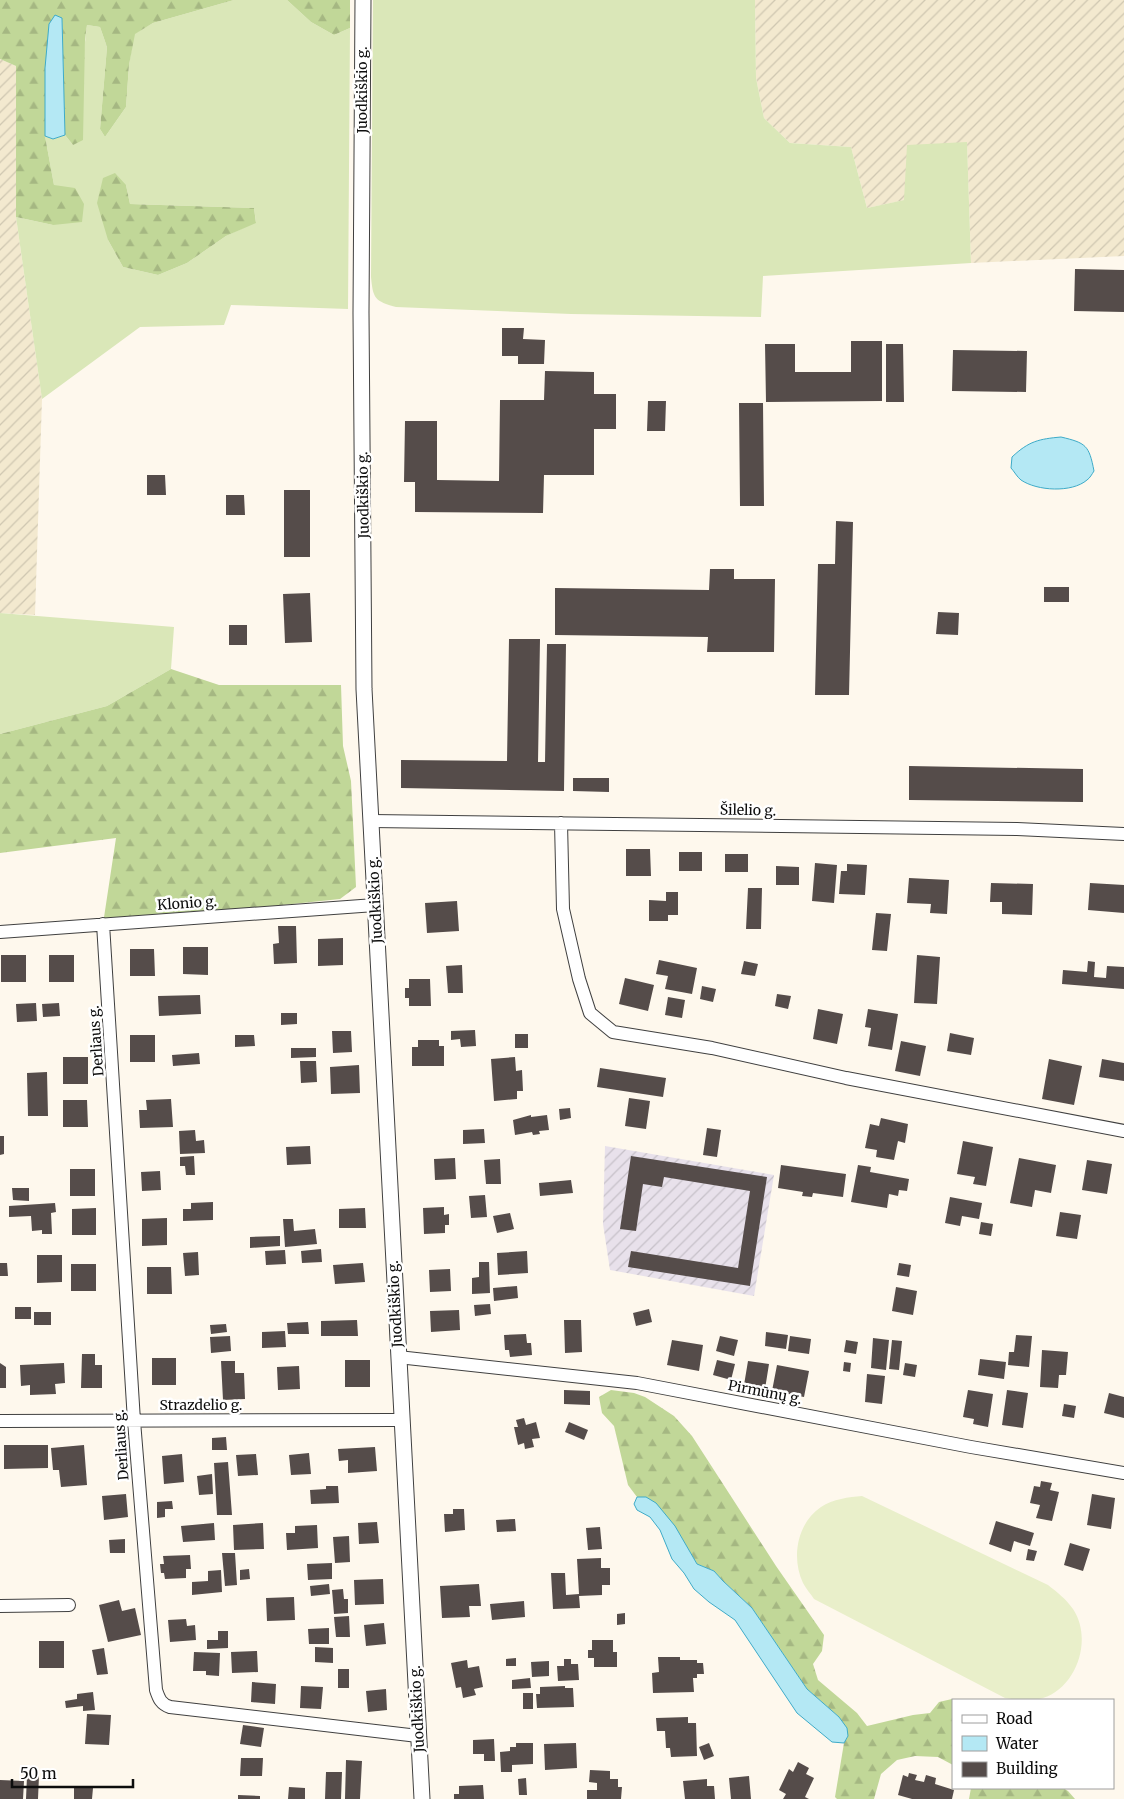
<svg xmlns="http://www.w3.org/2000/svg" width="1124" height="1799" font-family="Merriweather,serif">
	<defs>
		<pattern id="industrial-furrows" width="10" height="10" patternUnits="userSpaceOnUse" patternTransform="scale(1.25)"><rect width="10" height="10" fill="#e8e1eb"/><path d="M-1 1l2-2M0 10L10 0M9 11l2-2" fill="none" stroke="#c6c0c8"/></pattern>
		<pattern id="farmland-furrows" width="10" height="10" patternUnits="userSpaceOnUse" patternTransform="scale(1.25)"><rect width="10" height="10" fill="#f3e9cf"/><path d="M-1 1l2-2M0 10L10 0M9 11l2-2" fill="none" stroke="#cfc7b1"/></pattern>
		<pattern id="forest-firs" width="22" height="20" patternUnits="userSpaceOnUse" patternTransform="scale(1.25)"><rect width="22" height="20" fill="#c1d798"/><path d="M5 1l3.5 6h-7zM16 11l3.5 6h-7z" fill="#a5b782"/></pattern>
	</defs>
	<rect width="100%" height="100%" fill="#fef8ed"/>
	<path fill="url(#industrial-furrows)" d="M605 1146 774 1175 754 1296 610 1270 603 1224Z"/>
	<path fill="url(#farmland-furrows)" d="M755 0H1124V256L971 263 967 142 905 200 867 208 851 147 790 143 764 118 756 78Z
		M0 59 16 66V217L42 399 35 615 0 613Z"/>
	<path fill="#dae7b8" fill-rule="evenodd" d="M234 0H287L311 22 334 35 350 28 348 309 231 305 224 325 140 327 42 399 16 217 53 225 54 185 45 136 53 139 65 135 73 145 87 25 100 27 107 47 100 129 105 137 126 107 129 65 134 34 153 23ZM126 185 130 204 254 208 256 222 226 236 187 263 158 275 123 267 108 240Z
		M373 0H755L756 78 764 118 790 143 851 147 867 208 904 200 907 145 967 142 971 263 763 276 761 317 571 314 396 307C375 301 373 299 371 277Z
		M0 613 174 627 171 669 107 706 0 734Z"/>
	<path fill="url(#forest-firs)" d="M0 0H234L153 23 135 34 129 65 126 107 105 137 100 129 107 47 100 27 87 25 85 40 83 140 73 145 65 135 62 18 45 68V136L54 185 75 188 84 204 82 222 53 225 16 217V66L0 59Z
		M287 0H350V28L334 35 311 22Z
		M115 173 126 185 130 204 254 208 256 223 226 236 187 263 158 275 123 267 108 240 97 203 103 178Z
		M171 669 219 685H341L343 746 351 781 356 887 340 899 103 924 116 838 0 853V734L107 706Z
		M611 1390 634 1393 645 1397 674 1416 692 1436 776 1566 824 1635 822 1651 813 1664 818 1680 857 1713 867 1726 913 1715 930 1713 939 1702 952 1699 955 1700H953V1765L938 1757 915 1756 897 1760 881 1774 874 1799H837L835 1797 844 1743 848 1736 839 1717 807 1689 752 1608 723 1581 714 1571 697 1564 687 1547 646 1497H637L628 1485 614 1426 602 1413 599 1397Z
		M971 1788H1063L1068 1791 1075 1799H969Z"/>
	<path fill="#e9efca" d="M862 1496 1048 1585C1057 1592 1066 1599 1073 1609 1093 1639 1077 1687 1043 1698 1031 1702 1018 1700 1005 1698L814 1599C811 1594 806 1589 803 1583 791 1558 797 1523 821 1507 833 1499 849 1497 862 1496Z"/>
	<path fill="#b4e8f4" stroke="#3eabc8" d="M55 15 62 18 65 135 53 139 45 136V68L49 24Z
		M1061 437C1086 443 1089 445 1094 471 1092 474 1090 478 1087 480 1072 493 1037 491 1021 480 1017 477 1014 471 1011 468L1012 457C1029 441 1039 439 1061 437Z
		M637 1497H646L656 1503 675 1526 697 1564 714 1571 723 1581 752 1608 807 1689 839 1717 847 1728 848 1736 844 1743 832 1742 797 1713 735 1620 709 1602 694 1589 684 1573 672 1559 660 1530 650 1517 637 1510 634 1504Z"/>
	<path fill="#554c4a" d="M1075 269 1124 270V312L1074 311Z
		M502 328H524L523 339 545 340 544 364H518V356H502Z
		M851 341H882V401L766 402 765 344H795V372H851Z
		M886 344H903L904 402H886Z
		M953 350 1027 351 1026 392 952 391Z
		M545 371 594 372V394H616V429H594V475H544L543 513 415 512V482H404L405 421H437V480L499 481 500 400H544Z
		M648 401H666L665 431H647Z
		M739 403H763L764 506H740Z
		M147 475H165L166 495H147Z
		M284 490H310V557H284Z
		M226 495H244L245 515H226Z
		M836 521 853 522 849 695H815L818 564H835Z
		M710 569H734V579H775L774 652H707L708 637 555 635V588L709 590Z
		M1044 587H1069V602H1044Z
		M310 593 312 642 285 643 283 594Z
		M938 612 959 613 958 635 936 634Z
		M229 625H247V645H229Z
		M509 639H540L538 762H545L547 644H566L564 791 401 788V760L507 761Z
		M909 766 1083 769V802L909 800Z
		M573 778H609V792L573 791Z
		M626 849H650L651 876H626Z
		M679 852H702V871H679Z
		M725 854H748V872H725Z
		M815 863 837 865 834 903 812 901Z
		M847 864 867 865 865 895 839 894 841 871H847Z
		M776 866 799 867V885H776Z
		M909 878 949 880 947 914 930 913 931 904 907 903Z
		M991 883 1033 884 1032 915 1002 914V902H990Z
		M1090 883 1124 885V913L1088 910Z
		M748 888H762L761 929H746Z
		M666 892H678V915H668V921H649V900L666 901Z
		M457 901 459 931 427 933 425 903Z
		M876 913 891 914 887 951 872 950Z
		M278 926H296L297 963 274 964 273 944 279 943Z
		M343 938V965L318 966V939Z
		M183 947H208V975L183 974Z
		M130 949H154L155 976H130Z
		M1 955H26V982H1Z
		M49 955H74V982H49Z
		M917 955 940 957 937 1004 914 1003Z
		M659 960 697 968 692 994 665 989 668 976 656 974Z
		M744 961 758 964 755 976 741 974Z
		M1088 961 1095 962 1094 977 1106 978 1107 966 1124 967V989L1062 984 1063 970 1087 972Z
		M462 965 463 993H448L446 966Z
		M625 978 654 985 648 1011 619 1004Z
		M409 979H430L431 1006H409V998H405V988H409Z
		M702 986 716 989 713 1002 700 999Z
		M777 994 791 996 788 1009 775 1006Z
		M200 995 201 1014 159 1016 158 996Z
		M668 997 685 1000 682 1018 665 1015Z
		M36 1003 37 1021 17 1022 16 1004Z
		M59 1003 60 1016 43 1017 42 1004Z
		M818 1009 843 1014 837 1044 813 1039Z
		M868 1009 898 1014 892 1050 868 1046 871 1028 865 1027Z
		M281 1013H297V1024L281 1025Z
		M475 1030 476 1046 461 1047 460 1039 451 1040V1031Z
		M332 1031H351L352 1052 333 1053Z
		M950 1033 974 1038 971 1055 947 1051Z
		M515 1034H528V1048H515Z
		M130 1035H155V1062H130Z
		M235 1035H254L255 1046 235 1047Z
		M418 1040H439V1046H444V1066H412V1047H418Z
		M901 1041 926 1046 920 1076 895 1071Z
		M291 1048H316V1057L291 1058Z
		M199 1053 200 1064 173 1066 172 1055Z
		M63 1057H88V1084H63Z
		M515 1057 516 1071 522 1070 523 1091H517V1099L494 1101 491 1059Z
		M1049 1059 1082 1066 1074 1105 1042 1099Z
		M1102 1059 1124 1063V1081L1099 1077Z
		M300 1061H316L317 1082 301 1083Z
		M359 1065 360 1093 331 1094 330 1067Z
		M600 1068 666 1078 663 1097 597 1087Z
		M47 1072 48 1116H28L27 1073Z
		M629 1098 650 1101 646 1129 625 1126Z
		M171 1099 173 1127 140 1128 139 1110H147L146 1100Z
		M63 1100H87L88 1127H63Z
		M570 1108 571 1118 560 1120 559 1109Z
		M531 1115V1117L547 1115 549 1130 539 1131 540 1134 533 1135 532 1132 515 1135 513 1120Z
		M881 1118 908 1124 905 1143 898 1141 894 1160 876 1157 877 1150 865 1148 870 1124 879 1126Z
		M707 1128 721 1130 717 1157 703 1155Z
		M484 1129 485 1143 463 1144V1130Z
		M195 1130 196 1141 204 1140 205 1153 180 1154 179 1131Z
		M0 1136H4V1154L0 1155Z
		M963 1141 993 1147 986 1186 973 1184 975 1177 957 1174Z
		M310 1146 311 1164 287 1165 286 1147Z
		M194 1156 195 1175H186L185 1166H180V1157Z
		M631 1156 767 1177 750 1286 628 1267 631 1251 738 1268 750 1191 664 1177 662 1187 643 1184 636 1231 620 1229Z
		M455 1158 456 1179 435 1180 434 1159Z
		M1019 1158 1056 1165 1051 1193 1035 1190 1032 1207 1010 1203Z
		M500 1159 501 1184H486L484 1160Z
		M1087 1160 1112 1164 1107 1194 1082 1190Z
		M781 1165 846 1174 843 1197 813 1193 812 1197 802 1196 803 1192 778 1188Z
		M858 1165 871 1167 870 1172 909 1179 907 1191 899 1190 898 1196 889 1194 887 1208 851 1202Z
		M70 1169H95V1196H70Z
		M160 1171 161 1190 142 1191 141 1172Z
		M571 1180 573 1193 540 1196 539 1183Z
		M12 1188H29V1201L13 1200Z
		M485 1195 487 1217 471 1218 469 1196Z
		M950 1197 982 1203 979 1219 962 1216 960 1226 945 1223Z
		M213 1202V1220L183 1221V1209H191V1203Z
		M55 1203 56 1212 51 1213 52 1234H42V1230L32 1231 31 1216 9 1217V1206Z
		M444 1207V1215L449 1214V1225H445V1233L424 1234 423 1208Z
		M96 1208V1235H72V1209Z
		M365 1208 366 1228H339V1209Z
		M1060 1212 1081 1215 1077 1239 1056 1236Z
		M510 1213 514 1229 497 1233 493 1216Z
		M167 1218V1245L142 1246V1219Z
		M283 1219H293L294 1231 315 1229 317 1244 285 1247Z
		M981 1222 993 1224 991 1236 979 1234Z
		M280 1236V1246L250 1248V1237Z
		M321 1249 322 1262 302 1263 301 1251Z
		M285 1250 286 1264 266 1265 265 1251Z
		M527 1251 528 1273 498 1275 497 1253Z
		M198 1252 199 1275 185 1276 183 1253Z
		M37 1255H62V1282L37 1283Z
		M479 1262H489L490 1293 472 1294V1278L479 1277Z
		M0 1263H7L8 1276H0Z
		M363 1263 365 1282 335 1284 333 1265Z
		M899 1263 911 1265 909 1277 897 1275Z
		M71 1264H96V1291H71Z
		M147 1267H171L172 1294H147Z
		M450 1269 451 1291 430 1292 429 1270Z
		M517 1286 518 1298 494 1301 493 1288Z
		M896 1287 917 1291 913 1315 892 1311Z
		M490 1304 491 1314 475 1316 474 1305Z
		M15 1307H31V1319H15Z
		M649 1309 652 1322 636 1326 633 1313Z
		M459 1310 460 1330 431 1332 430 1311Z
		M34 1312H51V1325H34Z
		M357 1320 358 1336H321V1321Z
		M564 1320H581L582 1352 565 1353Z
		M308 1322 309 1334H288L287 1323Z
		M226 1324 227 1332 211 1334 210 1325Z
		M285 1331 286 1347 262 1348V1332Z
		M766 1332 788 1335 786 1349 765 1346Z
		M526 1334 527 1343H531L532 1355 510 1357 509 1350H505L504 1335Z
		M1016 1335 1032 1336 1029 1367 1008 1365 1009 1352H1014Z
		M230 1336 231 1351 211 1353 210 1337Z
		M720 1336 738 1340 734 1356 716 1351Z
		M790 1336 811 1339 809 1354 788 1351Z
		M873 1338 889 1340 886 1370 871 1368Z
		M672 1340 703 1345 699 1371 667 1365Z
		M846 1340 858 1342 856 1354 844 1352Z
		M892 1340 902 1341 899 1370 889 1369Z
		M1042 1350 1068 1352 1066 1375H1059L1058 1388 1040 1387Z
		M82 1354H95V1365H102V1388H81Z
		M152 1358H176V1385H152Z
		M980 1359 1006 1362 1004 1379 978 1375Z
		M345 1360H370V1387H345Z
		M717 1360 735 1364 731 1380 713 1375Z
		M221 1361H235V1373H244L245 1399 223 1400Z
		M748 1361 769 1364 765 1389 744 1385Z
		M844 1362 851 1363 850 1372 843 1371Z
		M0 1363 6 1367V1388H0Z
		M64 1363 65 1383 55 1384 56 1394 30 1395V1385L21 1386 20 1365Z
		M905 1363 917 1365 915 1377 903 1375Z
		M777 1365 809 1371 804 1397 772 1391Z
		M299 1366 300 1389 278 1390 277 1367Z
		M867 1374 885 1376 882 1404 865 1402Z
		M564 1390 590 1391V1405L564 1404Z
		M968 1390 993 1394 988 1427 973 1424 974 1419 963 1417Z
		M1007 1390 1028 1393 1023 1428 1002 1425Z
		M1109 1393 1124 1397V1418L1104 1413Z
		M1064 1404 1076 1406 1074 1418 1062 1416Z
		M524 1418 526 1425 536 1422 540 1438 532 1439 534 1447 525 1449 524 1443 518 1445 514 1427H518L516 1420Z
		M569 1422 588 1430 584 1440 565 1432Z
		M226 1437 227 1450H212V1438Z
		M4 1445H48V1468L4 1469Z
		M84 1445 87 1485 61 1487 59 1470H53L51 1448Z
		M375 1447 377 1471 348 1473V1460L339 1461 338 1449Z
		M309 1453 311 1474 291 1475 289 1455Z
		M182 1454 184 1482 164 1484 162 1456Z
		M256 1454 258 1475 238 1476 236 1455Z
		M228 1462 232 1515H217L214 1463Z
		M212 1474 213 1494 199 1495 197 1476Z
		M1041 1481 1052 1483 1050 1490 1059 1492 1052 1521 1036 1518 1040 1505 1030 1503 1034 1486 1040 1487Z
		M326 1486H338L339 1503 311 1504 310 1490 326 1489Z
		M126 1494 128 1517 104 1520 102 1496Z
		M1092 1494 1115 1498 1111 1529 1087 1525Z
		M172 1501 173 1509H165V1517L157 1518V1502Z
		M453 1509H464L465 1530 445 1532 444 1514H453Z
		M515 1519 516 1531 497 1532 496 1520Z
		M996 1521 1034 1533 1030 1546 1014 1541 1011 1552 989 1544Z
		M377 1522 379 1543 359 1544 358 1523Z
		M214 1523 215 1540 183 1542 181 1526Z
		M263 1523 264 1549 234 1550 233 1525Z
		M317 1525 318 1548 287 1550 286 1533H295V1526Z
		M600 1527 602 1549 588 1550 586 1528Z
		M349 1536 350 1562 335 1563 333 1537Z
		M125 1539V1553H110L109 1540Z
		M1070 1543 1090 1549 1083 1571 1064 1565Z
		M1028 1549 1037 1551 1034 1561 1026 1560Z
		M222 1553H235L237 1585 225 1586Z
		M190 1555 191 1569H186V1578L165 1579 164 1573H161L160 1564H164L163 1556Z
		M601 1558V1568H610V1585H602V1595L579 1596 580 1608 553 1609 551 1573H565L566 1595 579 1594 577 1559Z
		M332 1563V1579L308 1580 307 1564Z
		M249 1569 250 1579 240 1580V1570Z
		M221 1570 222 1592 192 1595V1582L208 1581V1571Z
		M383 1579 384 1604 355 1605 354 1580Z
		M329 1584 330 1594 311 1596 310 1586Z
		M479 1584 481 1606H469L470 1617 442 1618 440 1586Z
		M343 1589 344 1599H348V1613L334 1614 332 1590Z
		M294 1597 295 1620 267 1621 266 1598Z
		M119 1600 122 1611 135 1608 141 1635 108 1642 99 1605Z
		M524 1601 525 1617 492 1620 490 1604Z
		M625 1613V1624L617 1625V1614Z
		M349 1616 350 1637H336L334 1617Z
		M186 1619 187 1626 195 1625 196 1640 170 1642 168 1620Z
		M384 1623 386 1644 366 1646 364 1625Z
		M329 1628V1644H309L308 1629Z
		M218 1631H228V1648L207 1649V1640H218Z
		M592 1640H613V1652H617V1667H594V1658H588V1650H592Z
		M39 1641H64V1668H39Z
		M315 1647 333 1648V1663L315 1662Z
		M104 1648 108 1674 97 1675 92 1650Z
		M257 1651 258 1672 232 1673 231 1652Z
		M194 1652 220 1653 219 1676 206 1675V1671H193Z
		M658 1657H680V1660H697V1663H703L704 1674H697V1678H693L694 1692 653 1693 652 1673 659 1672Z
		M516 1658V1666H506V1659Z
		M564 1659H571V1664H578L579 1680 558 1681 557 1666H564Z
		M467 1660 468 1668 479 1666 483 1687 474 1689 476 1695 463 1698 461 1687 456 1688 451 1663Z
		M549 1661V1676L532 1677 531 1662Z
		M338 1669H349V1688H338Z
		M530 1678 531 1688 512 1689V1680Z
		M252 1682 276 1684 275 1704 251 1702Z
		M301 1686 323 1687 321 1709 300 1708Z
		M565 1686V1688H573L574 1707 537 1708 536 1694H540V1687Z
		M386 1689 387 1710 368 1712 366 1691Z
		M93 1692 95 1710 83 1711V1706L66 1708 65 1701 77 1699V1694Z
		M523 1693H533V1709H523Z
		M87 1714 111 1715 109 1745 85 1744Z
		M688 1717V1723H696L697 1756 671 1757 670 1748H666L665 1731H657L656 1718Z
		M243 1725 264 1728 261 1747 240 1744Z
		M494 1739 495 1761H484V1754H473V1740Z
		M516 1743H533V1764L512 1765V1772H501L500 1752 510 1751V1747H516Z
		M576 1743 577 1768 545 1770 544 1744Z
		M709 1743 714 1756 704 1760 699 1747Z
		M241 1758H263L262 1776H240Z
		M346 1760 362 1761 360 1799H345Z
		M798 1762 809 1768 806 1774 814 1778 805 1797 809 1799H783L786 1794 779 1790 789 1769 793 1772Z
		M590 1770 610 1771V1779H618V1787H622L621 1799H587V1790H597V1783L589 1782Z
		M326 1772H342L341 1799H325Z
		M909 1773 917 1775 915 1780 924 1782 926 1775 936 1778 935 1784 954 1790 952 1799H912L898 1795 903 1775 908 1777Z
		M27 1776H39L38 1799H26Z
		M749 1776 751 1799H731L729 1778Z
		M526 1778 527 1795H519L518 1779Z
		M707 1779V1786H714L715 1799H685L683 1781Z
		M0 1780 24 1781 23 1799H0Z
		M483 1785 484 1799H454V1794H459V1786Z
		M289 1787 305 1788V1799H288Z
		M74 1788H93L92 1799H74Z
		M238 1795 260 1796V1799H238Z"/>
	<g fill="none" stroke-linecap="round" stroke-linejoin="round">
		<g stroke="#404040" stroke-width="14">
			<path id="minor" d="M371 821 1017 829 1124 834
				M561 823 563 909 579 979 590 1013 613 1032 712 1048 846 1078 1124 1131
				M103 924 134 1421 156 1690C159 1699 161 1704 170 1707L418 1736
				M0 932 375 905
				M398 1357 637 1383 971 1447 1124 1473
				M0 1421 401 1420
				M0 1606 69 1605"/>
		</g>
		<g stroke="#404040" stroke-width="17">
			<path id="tertiary" d="M363 0 361 313 364 689 422 1799"/>
		</g>
		<use href="#minor" stroke="#fff" stroke-width="12"/>
		<use href="#tertiary" stroke="#fff" stroke-width="15"/>
	</g>
	<g text-anchor="middle" dominant-baseline="central" stroke-width="5" stroke-linejoin="round" paint-order="stroke">
		<g font-size="14" fill="#0d0d0d" stroke="#fff">
			<text transform="translate(362 90) rotate(-90)">Juodkiškio g.</text>
			<text transform="translate(363 495) rotate(-91)">Juodkiškio g.</text>
			<text transform="translate(748 810) rotate(1)">Šilelio g.</text>
			<text transform="translate(375 900) rotate(-93)">Juodkiškio g.</text>
			<text transform="translate(187 903) rotate(-4)">Klonio g.</text>
			<text transform="translate(96 1041) rotate(-94)">Derliaus g.</text>
			<text transform="translate(395 1304) rotate(-93)">Juodkiškio g.</text>
			<text transform="translate(765 1392) rotate(11)">Pirmūnų g.</text>
			<text x="201" y="1405">Strazdelio g.</text>
			<text transform="translate(121 1445) rotate(-94)">Derliaus g.</text>
			<text transform="translate(417 1709) rotate(-93)">Juodkiškio g.</text>
		</g>
	</g>
	<rect x="952" y="1699" width="162" height="90" fill="#ffffff" stroke="#9e9e9e"/>
	<rect x="962" y="1715" width="25" height="8" fill="#ffffff" stroke="#9e9e9e"/>
	<text x="996" y="1724" font-size="15" fill="#0d0d0d">Road</text>
	<rect x="962" y="1736" width="25" height="15" fill="#b4e8f4" stroke="#9e9e9e"/>
	<text x="996" y="1749" font-size="15" fill="#0d0d0d">Water</text>
	<rect x="962" y="1762" width="25" height="15" fill="#554c4a" stroke="#9e9e9e"/>
	<text x="996" y="1774" font-size="15" fill="#0d0d0d">Building</text>
	<path d="M12 1779v8h121v-8" fill="none" stroke="#0d0d0d" stroke-width="2.5"/>
	<text x="20" y="1779" font-size="15" fill="#0d0d0d" stroke="#ffffff" stroke-width="4" paint-order="stroke">50 m</text>
</svg>
